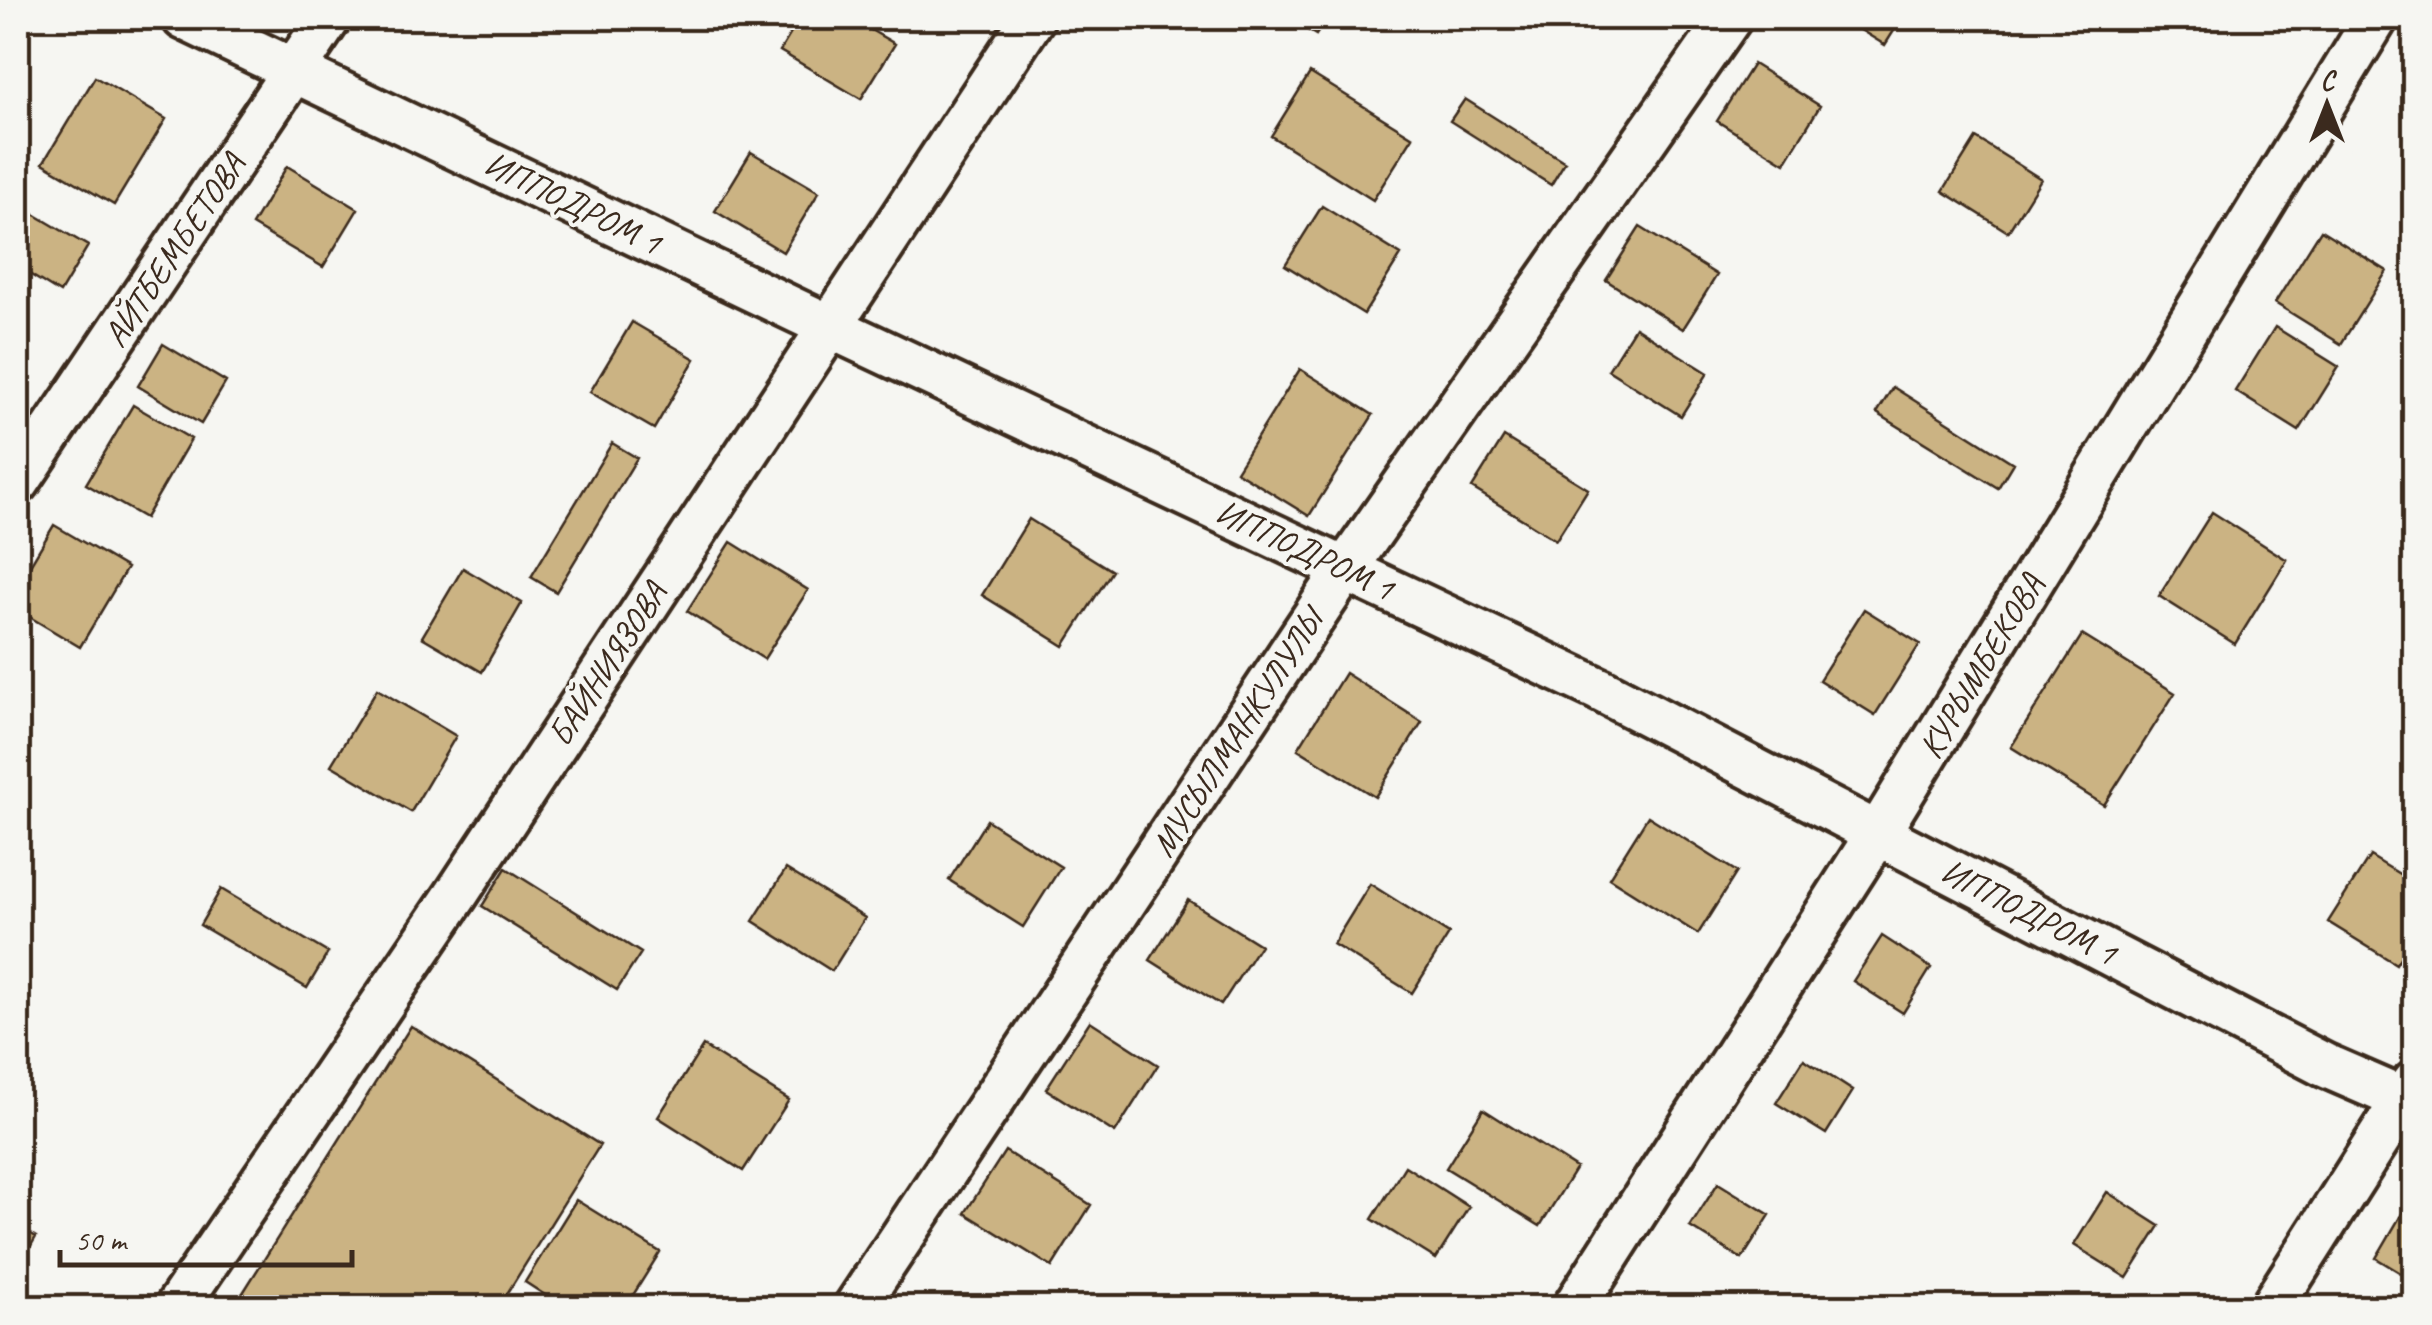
<svg xmlns="http://www.w3.org/2000/svg" width="2432" height="1325" font-family="Caveat,sans-serif">
	<rect width="100%" height="100%" fill="#f6f6f2"/>
	<filter id="ink" filterUnits="userSpaceOnUse"><feTurbulence type="fractalNoise" baseFrequency=".01" numOctaves="2"/><feDisplacementMap in="SourceGraphic" scale="20" xChannelSelector="R" yChannelSelector="G"/><feConvolveMatrix kernelMatrix="1 2 1 2 8 2 1 2 1" color-interpolation-filters="sRGB"/></filter>
	<g filter="url(#ink)">
		<path fill="#cbb383" stroke="#3b2a1e" stroke-width="2.5" d="M800 18H850L895 44 861 99 780 51Z
			M1287 18H1327L1316 35Z
			M1520 18H1555L1545 33Z
			M1841 18H1902L1885 45Z
			M1753 64 1820 106 1785 163 1717 121Z
			M1310 73 1413 137 1373 200 1271 136Z
			M95 77 166 119 114 205 43 163Z
			M1465 99 1565 162 1551 185 1450 121Z
			M1976 138 2041 179 2008 232 1943 191Z
			M751 152 819 192 783 252 715 211Z
			M287 166 358 209 323 267 252 225Z
			M1322 206 1401 255 1364 314 1285 265Z
			M22 207 88 246 60 293 18 267V214Z
			M1640 227 1717 275 1683 329 1606 280Z
			M2321 230 2387 271 2341 344 2275 303Z
			M632 322 695 359 654 429 590 392Z
			M1635 327 1708 373 1681 416 1608 370Z
			M2275 327 2339 367 2299 431 2235 391Z
			M163 344 226 382 201 424 138 386Z
			M1300 369 1373 415 1309 516 1236 471Z
			M1893 387 2013 463 1998 488 1877 413Z
			M133 405 191 439 145 518 86 484Z
			M1504 437 1588 489 1556 540 1472 488Z
			M612 443 637 458 556 592 531 577Z
			M2212 512 2287 560 2235 644 2159 596Z
			M1029 519 1112 571 1064 646 982 595Z
			M54 525 127 568 80 647 18 610V585Z
			M731 542 808 590 764 659 687 611Z
			M463 568 522 603 482 672 422 637Z
			M1864 609 1920 644 1875 715 1819 680Z
			M2082 635 2175 693 2104 805 2011 747Z
			M1345 673 1422 722 1375 797 1298 749Z
			M377 689 456 736 411 812 331 765Z
			M1648 816 1737 872 1698 934 1609 878Z
			M987 820 1061 867 1023 927 949 880Z
			M2370 856 2414 883V935L2396 964 2328 922Z
			M506 868 641 953 617 990 482 906Z
			M786 869 865 918 832 971 753 921Z
			M1370 884 1449 934 1412 993 1333 944Z
			M221 889 328 953 307 988 200 925Z
			M1188 900 1260 945 1221 1005 1150 960Z
			M1882 936 1931 968 1903 1013 1853 981Z
			M1090 1021 1158 1065 1115 1133 1046 1089Z
			M411 1026 600 1145 498 1308H259L241 1296Z
			M703 1046 789 1100 743 1171 658 1117Z
			M1804 1059 1853 1091 1826 1134 1776 1103Z
			M1483 1109 1576 1168 1540 1226 1446 1168Z
			M1005 1151 1091 1205 1052 1267 965 1213Z
			M1405 1166 1469 1207 1436 1259 1372 1219Z
			M1718 1183 1770 1215 1742 1259 1690 1227Z
			M2107 1192 2160 1226 2127 1278 2074 1245Z
			M2414 1193V1281L2376 1258Z
			M576 1200 660 1252 625 1308H565L525 1282Z
			M18 1226 36 1237 18 1268Z"/>
		<g fill="none" stroke-linecap="round" stroke-linejoin="round">
			<g stroke="#3b2a1e" stroke-width="50">
				<path id="street" d="M184 18 799 312 1599 689 2324 1065 2414 1104
					M18 482 329 18
					M176 1308 456 895 1033 18
					M855 1308 1345 570 1730 18
					M1574 1308 1878 833 2376 18
					M2271 1308 2414 1083"/>
			</g>
			<use href="#street" stroke="#f6f6f2" stroke-width="42"/>
		</g>
	</g>
	<g text-anchor="middle" dominant-baseline="central" stroke-width="8" stroke-linejoin="round" paint-order="stroke">
		<g font-size="35" fill="#3b2a1e" stroke="#f6f6f2">
			<text transform="translate(573 203) rotate(26)">ИППОДРОМ 1</text>
			<text transform="translate(174 250) rotate(-56)">АЙТБЕМБЕТОВА</text>
			<text transform="translate(1305 550) rotate(25)">ИППОДРОМ 1</text>
			<text transform="translate(607 664) rotate(-57)">БАЙНИЯЗОВА</text>
			<text transform="translate(1981 666) rotate(-59)">КУРЫМБЕКОВА</text>
			<text transform="translate(1237 733) rotate(-57)">МУСЫЛМАНКУЛУЛЫ</text>
			<text transform="translate(2029 912) rotate(27)">ИППОДРОМ 1</text>
		</g>
	</g>
	<rect width="2432" height="1325" fill="none" stroke="#f6f6f2" stroke-width="60"/>
	<rect x="30" y="30" width="2372" height="1265" fill="none" stroke="#3b2a1e" stroke-width="4" filter="url(#ink)"/>
	<g transform="translate(2327 105)" stroke="#f6f6f2" stroke-width="8" paint-order="stroke">
	<path d="M0-8L18 38L0 25L-18 38Z" fill="#3b2a1e"/>
	<text y="-15" font-size="28" font-weight="bold" text-anchor="middle" fill="#3b2a1e">С</text>
	</g>
	<path d="M60 1250v15h292v-15" fill="none" stroke="#3b2a1e" stroke-width="5"/>
	<text x="75" y="1250" font-size="30" fill="#3b2a1e" stroke="#f6f6f2" stroke-width="8" paint-order="stroke">50 m</text>
</svg>
